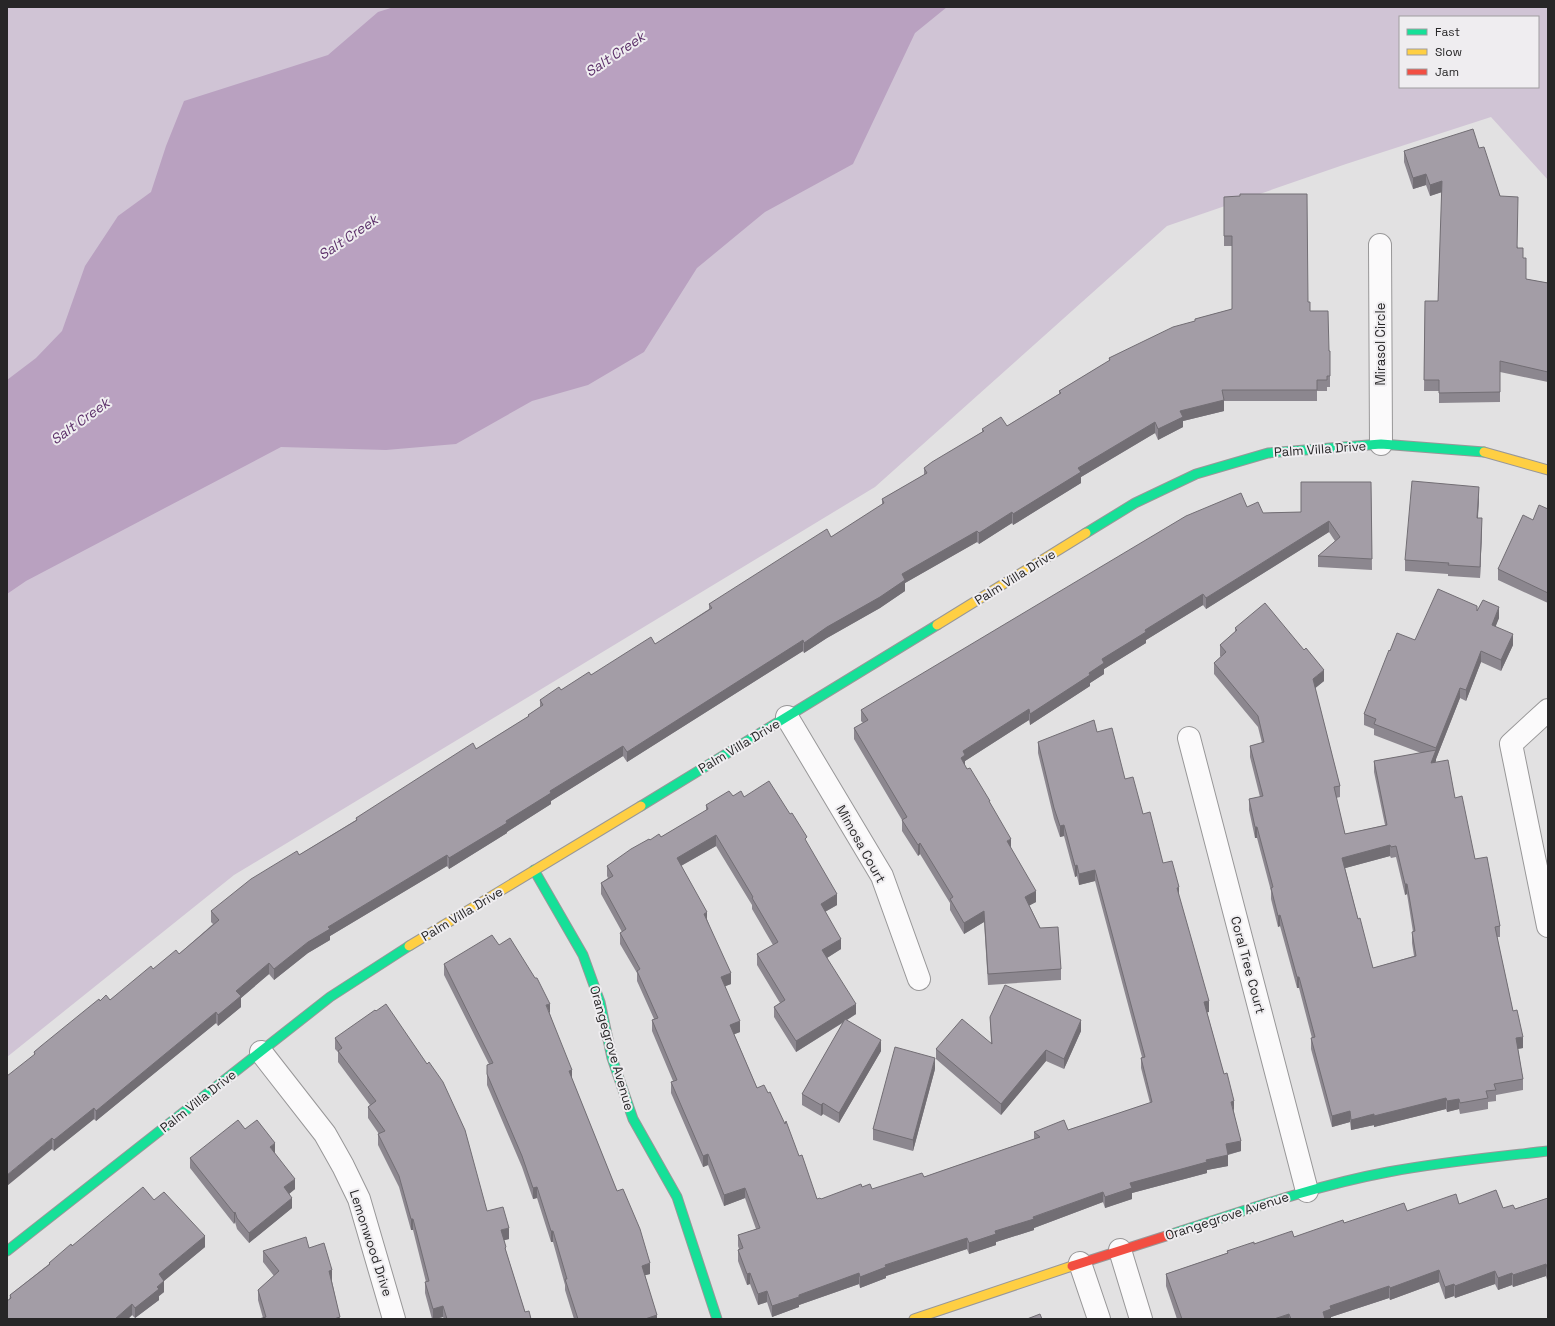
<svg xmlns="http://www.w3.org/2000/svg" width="1555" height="1326" font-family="'Space Grotesk',sans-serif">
	<rect width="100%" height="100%" fill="#e2e1e2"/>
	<path fill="#d0c4d5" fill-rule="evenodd" d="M7 7H1548V180L1491 117 1346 164 1167 226 875 487 234 875 7 1057ZM1400 17H1538V87H1400Z"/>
	<path fill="#b9a1c0" d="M394 7H947L915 33 853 164 765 212 697 268 644 352 588 385 532 401 456 444 386 450 281 447 26 581 7 594V380L36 358 62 331 85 266 118 216 151 192 166 146 184 101 328 55 378 12Z"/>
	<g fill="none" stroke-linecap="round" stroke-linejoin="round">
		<g stroke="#989798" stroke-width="24">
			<path id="street" d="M1380 245 1381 444
				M1548 710 1511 744 1548 926
				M787 717 882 876 919 979
				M1189 738 1307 1191
				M261 1052 325 1134 343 1166 359 1199 394 1319
				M1120 1250 1141 1319
				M1080 1263 1099 1319"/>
		</g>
		<g stroke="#989798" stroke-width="11">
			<path id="fast" d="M1086 533 1135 503 1196 474 1268 453 1381 444 1484 452
				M641 806 937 625
				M534 870 583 955 600 1002 612 1058 633 1119 677 1197 717 1319
				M1169 1235C1241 1212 1313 1186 1388 1172 1441 1162 1495 1157 1548 1151
				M7 1251 330 997 409 946"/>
		</g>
		<g stroke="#989798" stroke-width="11">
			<path id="slow" d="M1484 452 1548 470
				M937 625 1086 533
				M409 946 641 806
				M914 1319 1072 1266"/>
		</g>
		<g stroke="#989798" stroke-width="11">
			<path id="jam" d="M1072 1266 1169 1235"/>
		</g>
		<use href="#street" stroke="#fbfafb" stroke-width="22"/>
		<use href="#fast" stroke="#16e098" stroke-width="9"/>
		<use href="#slow" stroke="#ffcf43" stroke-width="9"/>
		<use href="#jam" stroke="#f24e42" stroke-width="9"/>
	</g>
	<path fill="#8c878f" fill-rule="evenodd" d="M1479 148 1500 196 1518 248 1523 258 1526 279 1548 283V382L1500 372V402L1439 403V391H1424L1425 301H1438L1442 192 1430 196 1426 185 1413 189 1404 162V151Z
		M1224 197 1308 302 1310 311 1329 351H1330V387H1327V391H1317V401H1224V411L1183 421V427L1158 440 1155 433 1081 477V483L1013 525 1012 523 979 544 977 542 905 583V591L880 608 827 638 804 653 803 651 627 762 623 756 551 801V804L507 832V833L449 869 447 866 330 936V940L308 953 274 980 269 974 241 998V1007L218 1026 216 1023 96 1121 94 1119 54 1151 52 1149 34 1052 100 1001 110 1000 153 969 179 954 213 924 211 922V911L299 855 356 820V818L476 749 528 717V715L540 707V700L655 644 709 609V604L831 537 882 505V499L924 475V468L982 432V429L1007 426 1059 394V391L1109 361V358L1195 321V319L1232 309V246H1224Z
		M1371 482 1372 570 1318 567V556L1335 541 1329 532 1206 609 1203 605 1146 640V643L1104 669V674L1090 683V686L1030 725 1029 720 965 761V766L967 769 990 803 1036 902 1029 905 1061 969V980L988 985 984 922 964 934 950 910V903L920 854 918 856 902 831V820L854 739V728L863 723 861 721V710L1247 507 1263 513 1301 512Z
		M1479 498 1478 518 1482 529 1480 578 1448 576V574L1405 571V560Z
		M1548 509V603L1498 580V569L1533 520Z
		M1477 611 1499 618 1495 626 1513 645 1501 671 1481 662 1466 701 1460 698 1436 759V758L1435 762 1455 798 1475 859 1500 926V937H1497L1513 1011 1523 1048 1518 1049 1523 1079V1090L1496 1095V1101L1488 1102V1109L1460 1114 1459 1109 1447 1112 1446 1109 1374 1127V1125L1351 1130 1350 1122 1332 1127 1311 1049V1038H1312L1299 988H1297L1280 926 1278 927 1271 899V891L1257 838H1255L1249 810V799L1260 797 1250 757V746L1262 743 1258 727 1214 674V663L1221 657 1220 656V645L1235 632V628L1324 681 1315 688 1340 786V797L1336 798 1345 834 1385 825 1374 772V761L1421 753 1374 735V729L1364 725V714L1390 651ZM1390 856 1391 858 1396 857 1405 895 1407 894 1413 932H1412V943L1414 956 1373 968 1358 919 1345 868Z
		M1097 732 1125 779 1143 814 1163 863 1179 897 1209 1012H1207L1234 1112 1241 1151 1228 1155V1166L1207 1170V1173L1132 1193V1199L1105 1208 1103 1202 1034 1228V1230L996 1242V1245L969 1254 967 1249 886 1276V1278L860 1288 859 1284 799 1305V1307L772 1317 767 1302 758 1305 750 1284 747 1285 738 1261V1250L739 1249 738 1246V1235L756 1229 745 1198 724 1206 708 1165 703 1167 671 1093V1082L673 1081 652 1031V1020L654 1019 637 981V973L620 944V933L622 932 601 894V883L608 878 607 876V866L650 840 661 837 706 811V805L733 796 744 797 807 843 837 905 825 912 841 949 827 958 856 1014 847 1020 881 1051 839 1123 823 1114 821 1116 802 1105V1094L844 1022 796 1052 774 1017V1007L780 1003 757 965V954L773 945 752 909V905L716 846 681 866 707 919 731 984 725 986 740 1032 734 1034 757 1088 799 1156 817 1199H821L862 1187 872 1189 924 1177 1034 1139V1132L1068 1130 1150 1103 1141 1068V1058L1142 1057 1095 881 1079 885 1077 876 1075 877 1064 836 1060 837 1054 819 1038 753V742Z
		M499 945 550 1014 572 1079 650 1274 645 1275 657 1319H574L565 1290V1285L553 1242H551L537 1198 533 1199 522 1167 487 1085V1065L489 1064 444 975V964Z
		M990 1017 1081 1031 1064 1069 1046 1061 1001 1115 936 1059V1049L991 1043Z
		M335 1038 487 1211 509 1239 504 1240 506 1251 525 1312 531 1319H444L443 1317 435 1319H432L425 1293V1282H426L413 1230H411L399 1187 378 1145V1134H379L368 1118V1107L370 1105 338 1062V1052L335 1049Z
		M935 1069 913 1151 873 1140V1129Z
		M245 1129 275 1154 295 1189 289 1194 292 1208 249 1243 237 1229 235 1222 234 1224 190 1168V1158Z
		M1548 1198V1283L1546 1276 1513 1287 1512 1285 1498 1290 1495 1284 1455 1298 1454 1296 1445 1299 1439 1282 1390 1300 1389 1298 1331 1317V1319H1177L1166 1286V1274L1227 1253V1251L1254 1244 1294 1237 1344 1223 1407 1211 1459 1204 1515 1209Z
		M154 1200 205 1247 164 1281V1292L159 1296V1300L135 1318 132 1315 128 1319H7L10 1295 49 1264V1263L72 1246Z
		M309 1248 332 1281 340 1319 263 1318 258 1300V1290L274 1276 263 1262V1251Z"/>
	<path fill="#726e74" d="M1426 174V185L1413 189V178Z
		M1442 181V192L1430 196V185Z
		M1224 400V411L1183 421V427L1158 440V429L1180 411Z
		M1155 422V433L1081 477V483L1013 525V514L1078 468Z
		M1479 487V498L1477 529V518Z
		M1012 512V523L979 544V533Z
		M1482 518V529L1480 578V567Z
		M1329 521V532L1206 609V598Z
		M977 531V542L905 583V591L880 608 827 638 804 653V643L902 574Z
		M1203 594V605L1146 640V643L1104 669V674L1090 683V686L1030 725V714L1089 673 1102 659 1145 630Z
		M1499 607V618L1492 636V625Z
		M1513 634V645L1501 671V660Z
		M803 640V651L627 762V752Z
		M1481 651V662L1466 701V690Z
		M1324 670V681L1313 690V679Z
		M1460 688V698L1436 759V748Z
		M1029 709V720L965 761V766L961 758 963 751Z
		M623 746V756L551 801V804L507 832V833L449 869V858L506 821 550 791Z
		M1436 750V761L1431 774V763Z
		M1064 825V836L1060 837V826Z
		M1255 827H1257V838H1255Z
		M716 835V846L677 868V858Z
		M1011 839V850L1007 841Z
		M920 843V854L918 856V845Z
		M1390 845V856L1342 869V858Z
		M447 855V866L330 936V940L308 953 274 980V969L308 942 328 927Z
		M1077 865V876L1075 877V866Z
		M1095 870V881L1079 885V874Z
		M1405 884H1407V894L1405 895Z
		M1179 887V898L1177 888Z
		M1036 891V902L1025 908V897Z
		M837 894V905L821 914V904Z
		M984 911V922L964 934V923Z
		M707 912V923L704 914Z
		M1280 915V926L1278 927V916Z
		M841 939V949L822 961V950Z
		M269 963V974L241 998V1007L218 1026V1015L236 991Z
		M731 973V984L721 988V977Z
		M1297 977H1299V988H1297Z
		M1209 1001V1012L1204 1013V1002Z
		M550 1004V1014L546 1005Z
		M856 1004V1014L796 1052V1041Z
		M216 1012V1023L96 1121V1111Z
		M1081 1020V1031L1064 1069V1059Z
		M740 1021V1032L730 1036V1025Z
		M1523 1037V1048L1516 1049V1038Z
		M881 1040V1051L839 1123V1113Z
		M1046 1050V1061L1001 1115V1104Z
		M935 1058V1069L913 1151V1140Z
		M572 1070V1081L569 1071Z
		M1446 1098V1109L1374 1127V1116Z
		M1459 1099V1109L1447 1112V1101Z
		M1234 1101V1112L1231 1102Z
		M823 1103V1114L821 1116V1105Z
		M94 1108V1119L54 1151V1140Z
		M1350 1111V1122L1332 1127V1116Z
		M1374 1114V1125L1351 1130V1120Z
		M52 1138V1149L7 1186V1175Z
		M1241 1141V1151L1226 1155V1144Z
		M275 1143V1154L270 1147Z
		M708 1154V1165L703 1167V1156Z
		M1228 1155V1166L1207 1170V1173L1132 1193V1199L1105 1208V1197L1130 1183 1206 1160Z
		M295 1179V1189L284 1198V1187Z
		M537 1187V1198L533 1199V1188Z
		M745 1188V1198L724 1206V1195Z
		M1103 1192V1202L1034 1228V1230L996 1242V1245L969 1254V1243L995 1231Z
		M292 1198V1208L249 1243V1233Z
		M235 1212V1222L234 1224V1213Z
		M411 1219H413V1230H411Z
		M509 1228V1239L501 1241V1230Z
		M551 1231H553V1242H551Z
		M205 1236V1247L159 1285V1274Z
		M967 1238V1249L886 1276V1278L860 1288V1277L885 1265Z
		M650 1263V1274L642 1276V1266Z
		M1546 1264V1276L1513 1287V1275Z
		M332 1270V1281L329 1282V1271Z
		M1439 1270V1282L1390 1300V1288Z
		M1495 1271V1284L1455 1298V1286Z
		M750 1273V1284L747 1285V1274Z
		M859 1273V1284L799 1305V1307L772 1317V1306L799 1295Z
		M1512 1273V1285L1498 1290V1278Z
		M164 1281V1292L159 1296V1300L135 1318V1308Z
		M1454 1284V1296L1445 1299V1287Z
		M1389 1286V1298L1331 1317V1319H1323V1312L1330 1306Z
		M767 1291V1302L758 1305V1294Z
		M132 1304V1315L128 1319H115Z
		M443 1306V1317L435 1319H433V1309Z
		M1289 1314V1319H1274Z
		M657 1315V1319H645Z"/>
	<path fill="#a39da6" stroke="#726e74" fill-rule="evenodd" d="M1473 129 1479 148 1484 147 1500 196 1518 197 1517 248H1523V258H1526V279L1548 283V372L1500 361V392L1439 393V380H1424L1425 301H1438L1442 181 1430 185 1426 174 1413 178 1404 151Z
		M1240 194H1307L1308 302H1310V311H1328L1329 351H1330V376H1327V380H1317V390H1222L1224 400 1180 411 1183 417 1158 429 1155 422 1078 468 1081 472 1013 514 1012 512 979 533 977 531 902 574 905 580 880 597 827 627 804 643 803 640 627 752 623 746 550 791 551 793 506 821 507 823 449 858 447 855 328 927 330 929 308 942 274 969 269 963 236 991 241 996 218 1015 216 1012 96 1111 94 1108 54 1140 52 1138 7 1175V1076L35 1054 34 1052 41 1046 99 999 100 1001 106 995 110 1000 151 966 153 969 176 950 179 954 219 920 211 911 251 879 297 851 299 855 357 820 356 818 473 743 476 749 529 716 528 715 543 705 540 700 559 687 561 690 589 672 591 675 651 637 655 644 712 608 709 604 819 534 827 529 831 537 884 503 882 499 927 473 924 468 932 462 984 431 982 429 1001 417 1007 426 1061 393 1059 391 1110 360 1109 358 1173 327 1195 321V319L1232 309V236H1224V197L1240 196Z
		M1412 481 1479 487 1477 518H1482L1480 567 1448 565 1449 563 1405 560Z
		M1301 482H1371L1372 559 1318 556 1340 537 1329 521 1206 598 1203 594 1145 630 1146 632 1102 659 1104 663 1089 673 1090 675 1030 714 1029 709 963 751 965 755 961 758 967 769 970 768 990 801H989L1011 839 1007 841 1036 891 1025 897 1040 928 1058 927 1061 969 988 974 984 911 964 923 950 899 953 897 920 843 918 845 902 820 907 817 854 728 868 720 861 710 1186 516 1241 493 1247 507 1258 502 1263 513 1301 512Z
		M1539 505 1548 509V593L1498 569 1523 515 1533 520Z
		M1438 589 1477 606V611L1483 600 1499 607 1492 625 1513 634 1501 660 1481 651 1466 690 1460 688 1436 748 1374 724 1376 719 1364 714 1389 650 1390 651 1397 633 1415 640Z
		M1265 603 1304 650 1306 648 1324 670 1313 679 1340 786 1334 787 1345 834 1387 825 1374 761 1436 750 1431 763 1448 760 1455 798 1462 796 1475 859 1487 857 1500 926 1495 927 1513 1011 1517 1010 1523 1037 1516 1038 1523 1079 1494 1084 1496 1090 1486 1091 1488 1098 1460 1103 1459 1099 1447 1101 1446 1098 1374 1116V1114L1351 1120 1350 1111 1332 1116 1311 1038 1315 1037 1299 977H1297L1280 915 1278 916 1271 888 1273 887 1257 827H1255L1249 799 1263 796 1250 746 1264 742 1258 716 1214 663 1226 652 1220 645 1237 630 1235 628ZM1390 845 1391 847 1396 846 1405 884H1407L1415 931 1412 932 1416 956 1373 968 1360 918 1358 919 1342 858Z
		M1094 720 1097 732 1112 728 1125 779 1133 777 1143 814 1150 812 1163 863 1172 861 1179 887 1177 888 1209 1001 1204 1002 1224 1074 1227 1073 1234 1101 1231 1102 1241 1141 1226 1144 1228 1155 1206 1160 1207 1162 1130 1183 1132 1188 1105 1197 1103 1192 1033 1217 1034 1219 995 1231 996 1234 969 1243 967 1238 885 1265 886 1267 860 1277 859 1273 799 1295V1297L772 1306 767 1291 758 1294 750 1273 747 1274 738 1250 743 1248 738 1235 760 1228 745 1188 724 1195 708 1154 703 1156 671 1082 677 1080 652 1020 658 1018 637 971 640 969 620 933 626 929 601 883 613 876 607 866 631 849 649 839 650 840 659 834 661 837 708 809 706 805 729 791 733 796 741 791 744 797 769 781 790 814 792 813 807 837 805 839 837 894 821 904 841 939 822 950 856 1004 796 1041 774 1007 785 1000 757 954 778 942 752 898 753 897 716 835 677 858 707 912 704 914 731 973 721 977 740 1021 730 1025 757 1088 764 1085 768 1093 770 1092 785 1124 786 1121 799 1156 802 1155 817 1199 820 1198 821 1199 861 1184 862 1187 870 1184 872 1189 922 1173 924 1177 1040 1137 1034 1132 1064 1120 1068 1130 1152 1102 1141 1058 1145 1057 1095 870 1079 874 1077 865 1075 866 1064 825 1060 826 1054 808 1038 742Z
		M492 935 499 945 510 938 535 978H537L550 1004 546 1005 572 1070 569 1071 617 1191 623 1189 640 1229 650 1263 642 1266 657 1315 645 1319H578L565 1279H567L553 1231H551L537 1187 533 1188 522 1156 487 1074V1065L493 1063 444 964Z
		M1005 985 1081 1020 1064 1059 1046 1050 1001 1104 936 1049 962 1019 992 1044 990 1017Z
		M386 1004 427 1064 429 1062 443 1082 465 1130 487 1211 503 1207 509 1228 501 1230 506 1247 505 1248 525 1312 529 1311 531 1319H447L443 1306 433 1309 425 1282 429 1281 413 1219H411L399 1176 378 1134 385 1131 368 1107 376 1101 338 1051 342 1048 335 1038 375 1010 376 1011Z
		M845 1019 881 1040 839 1113 823 1103 821 1105 802 1094Z
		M895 1047 935 1058 913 1140 873 1129Z
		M238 1120 245 1129 257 1120 275 1143 270 1147 295 1179 284 1187 292 1198 249 1233 237 1218 235 1212 234 1213 190 1158Z
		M143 1187 154 1200 164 1192 205 1236 159 1274 164 1281 157 1287 159 1289 135 1308 132 1304 115 1319H7V1301L11 1298 10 1295 50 1264 49 1263 71 1244 72 1246Z
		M1496 1190 1503 1208 1513 1205 1515 1209 1548 1198V1271L1546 1264 1513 1275 1512 1273 1498 1278 1495 1271 1455 1286 1454 1284 1445 1287 1439 1270 1390 1288 1389 1286 1330 1306 1331 1309 1323 1312 1325 1319H1291L1289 1314 1274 1319H1182L1166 1274 1228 1253 1227 1251 1254 1242V1244L1292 1231 1294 1237 1343 1220 1344 1223 1404 1203 1407 1211 1456 1194 1459 1204Z
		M306 1237 309 1248 324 1243 332 1270 329 1271 340 1317 334 1319H259L266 1317 258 1290 279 1271 263 1251Z
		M1040 1314 1042 1319H1027Z"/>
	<g text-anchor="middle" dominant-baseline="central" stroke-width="4" stroke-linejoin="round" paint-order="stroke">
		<g font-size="13" fill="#272627" stroke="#efedf0">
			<text transform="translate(1380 344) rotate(-90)">Mirasol Circle</text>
			<text transform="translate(1320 449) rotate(-4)">Palm Villa Drive</text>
			<text transform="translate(1015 577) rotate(-32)">Palm Villa Drive</text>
			<text transform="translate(739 746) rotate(-31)">Palm Villa Drive</text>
			<text transform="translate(861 844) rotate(61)">Mimosa Court</text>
			<text transform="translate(462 914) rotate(-31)">Palm Villa Drive</text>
			<text transform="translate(1248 965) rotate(75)">Coral Tree Court</text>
			<text transform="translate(612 1048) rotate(74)">Orangegrove Avenue</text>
			<text transform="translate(198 1101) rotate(-38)">Palm Villa Drive</text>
			<text transform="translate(1227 1216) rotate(-18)">Orangegrove Avenue</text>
			<text transform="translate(371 1243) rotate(72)">Lemonwood Drive</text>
		</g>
		<g font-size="14" font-style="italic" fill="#5b2f69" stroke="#efedf0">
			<text transform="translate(615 54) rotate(-34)">Salt Creek</text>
			<text transform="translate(348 237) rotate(-34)">Salt Creek</text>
			<text transform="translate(80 421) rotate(-36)">Salt Creek</text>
		</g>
	</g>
	<rect width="1555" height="1326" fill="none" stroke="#272627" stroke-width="16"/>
	<rect x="1399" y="16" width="140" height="72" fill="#efedf0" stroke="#9f9da0"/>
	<rect x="1407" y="29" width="20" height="6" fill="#16e098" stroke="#9f9da0"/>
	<text x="1435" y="36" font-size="12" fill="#272627">Fast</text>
	<rect x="1407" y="49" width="20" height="6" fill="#ffcf43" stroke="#9f9da0"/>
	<text x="1435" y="56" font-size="12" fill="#272627">Slow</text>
	<rect x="1407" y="69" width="20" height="6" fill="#f24e42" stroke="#9f9da0"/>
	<text x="1435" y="76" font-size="12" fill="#272627">Jam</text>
</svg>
